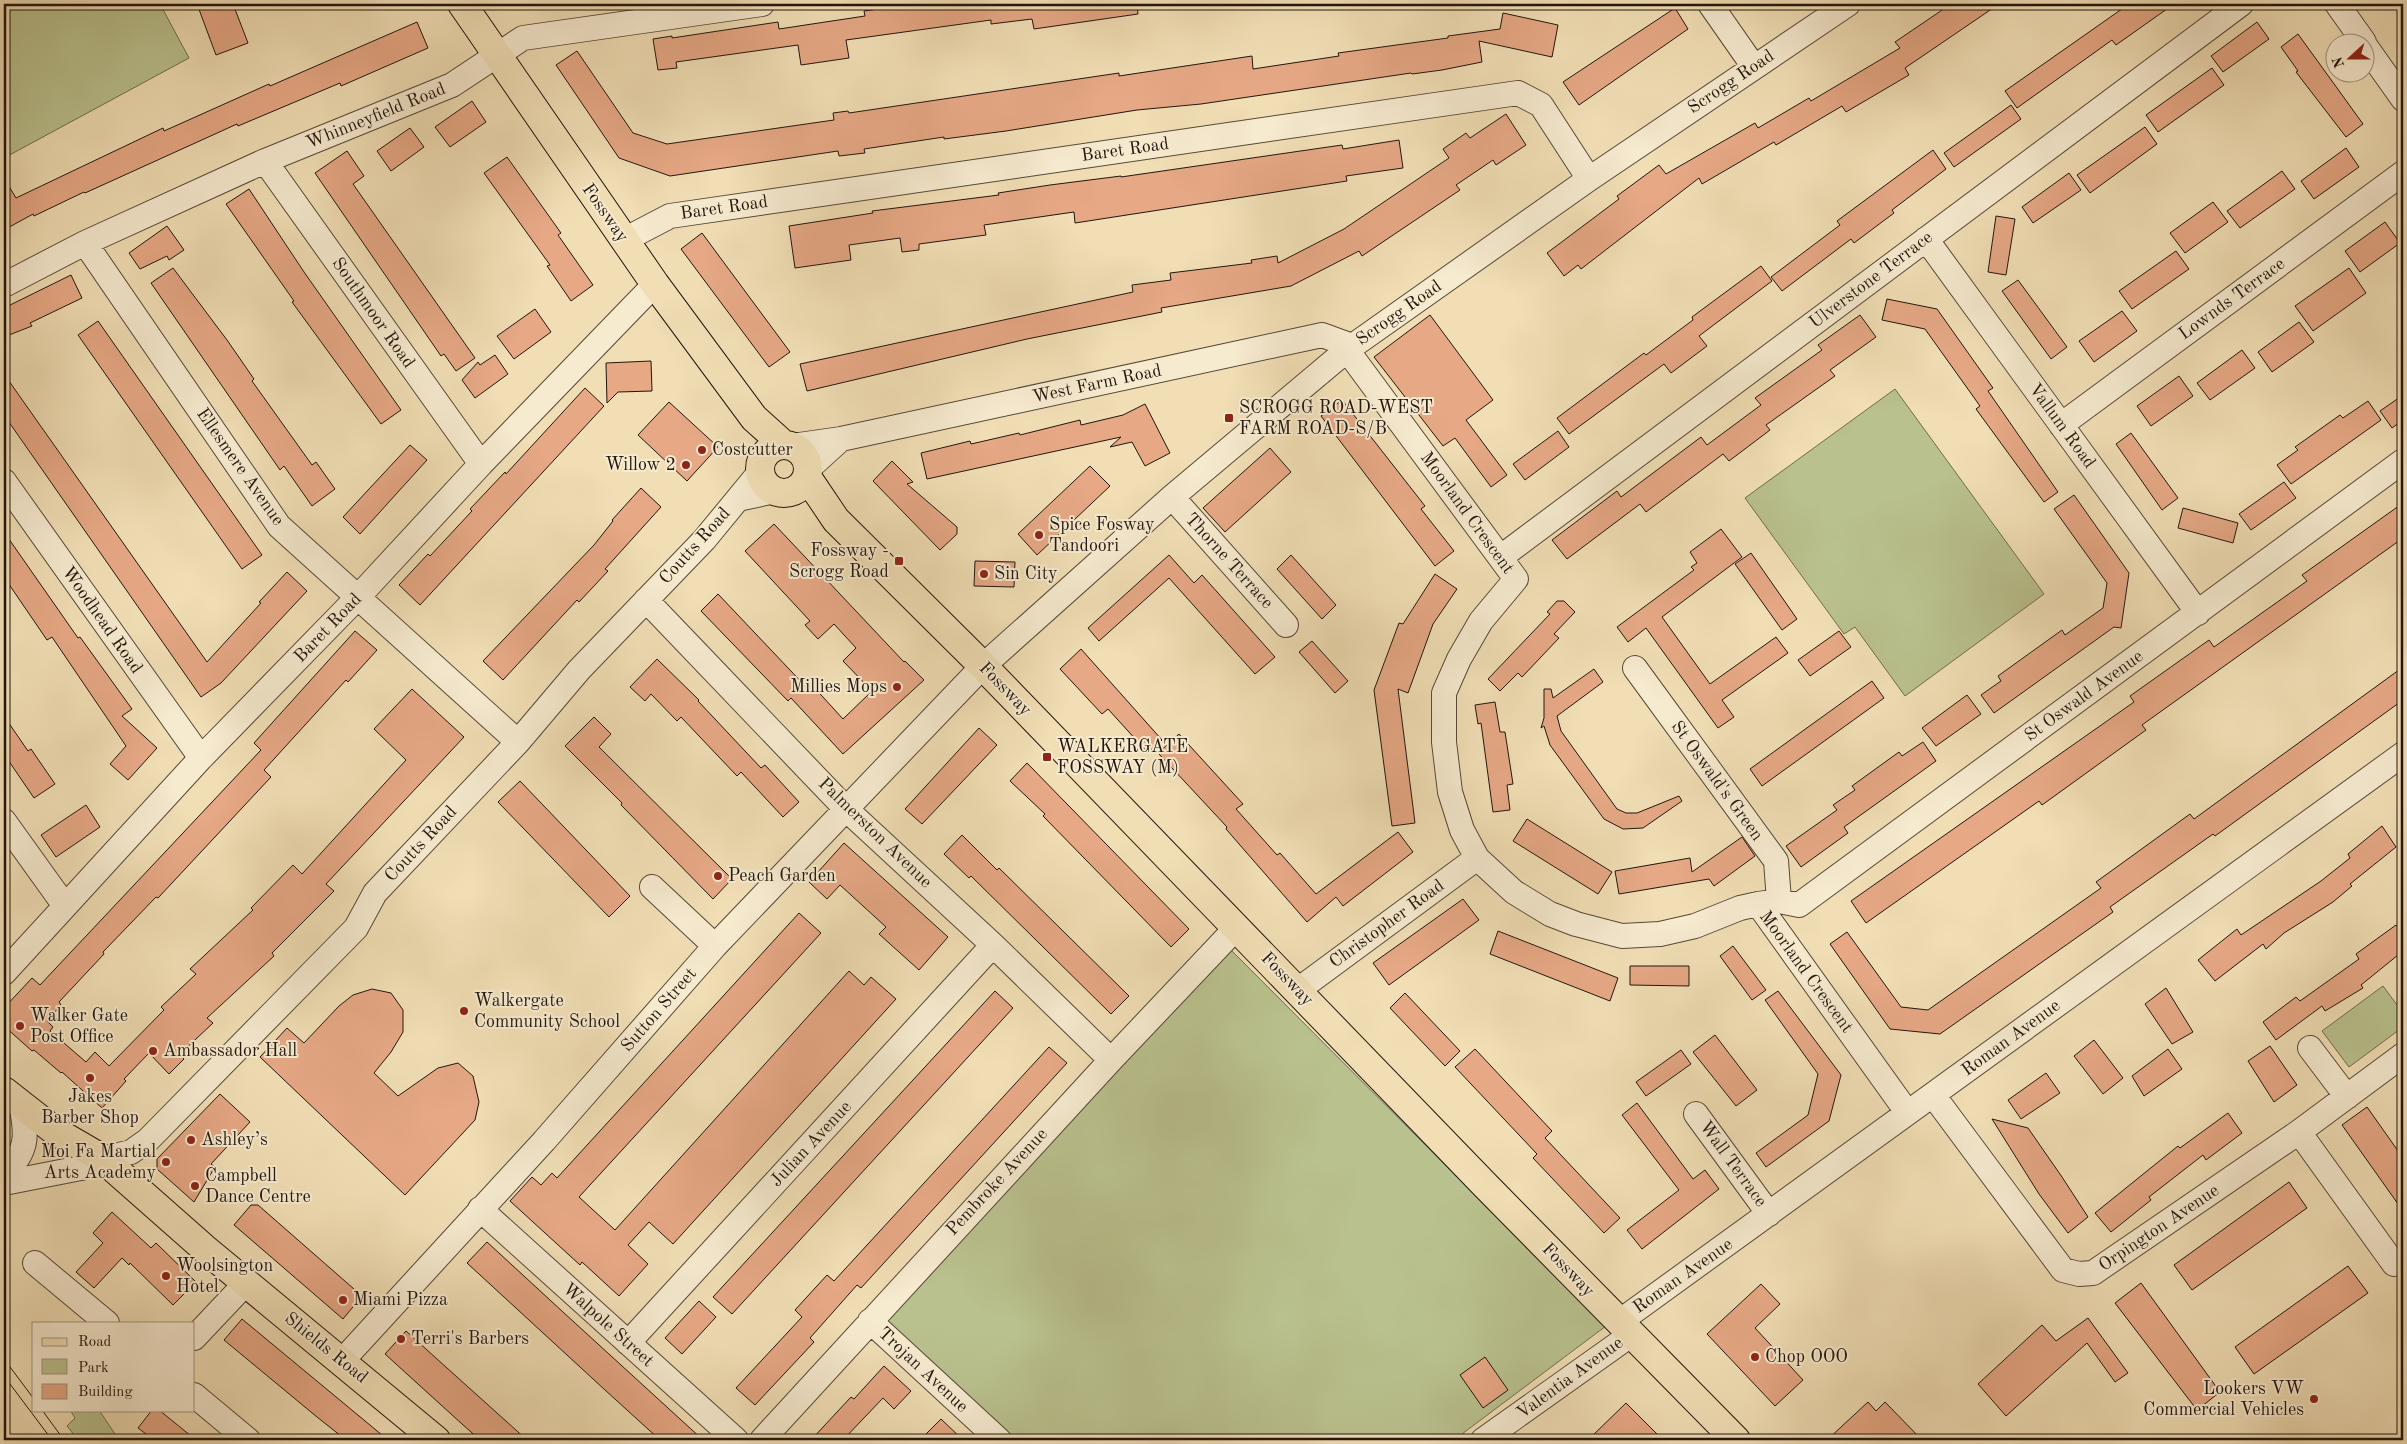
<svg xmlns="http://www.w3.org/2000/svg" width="2407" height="1444" font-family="'Old Standard TT',serif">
	<rect width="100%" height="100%" fill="#f1deb5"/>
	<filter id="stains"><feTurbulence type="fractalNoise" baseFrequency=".004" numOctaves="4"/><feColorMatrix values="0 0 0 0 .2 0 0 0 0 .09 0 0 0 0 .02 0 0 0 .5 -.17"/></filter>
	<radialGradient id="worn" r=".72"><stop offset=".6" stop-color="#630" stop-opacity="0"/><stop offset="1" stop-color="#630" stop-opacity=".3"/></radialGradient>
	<path fill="#b9c18e" stroke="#6e6c4e" d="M4 4H160L189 58 4 158Z
		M1895 389 2044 594 1905 696 1855 627 1844 634 1745 498Z
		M1224 943 1606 1326 1454 1440H1008L880 1319Z
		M2383 986 2403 1013V1027L2349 1067 2322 1031Z
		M70 1410H99L119 1440H78L67 1426 75 1418Z"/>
	<path fill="#e6a885" stroke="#22160e" d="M197 4H233L248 43 216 55Z
		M913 4H1137L1138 14 1034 29 1032 19 991 24V20L846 40 849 58 801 65 798 45 676 62 677 68 658 70 653 39 672 36V38L778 22 779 29 865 16 864 11Z
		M1951 4H1999L1905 68 1909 75 1846 112 1842 106 1776 145 1774 142 1702 184 1699 178 1581 269 1578 265 1564 276 1547 253 1619 199 1617 196 1659 165 1666 174 1755 123 1758 128 1809 98 1811 101 1900 48 1895 42Z
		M2129 4H2174L2116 45 2112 40 2017 108 2005 91Z
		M1675 8 1688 29 1579 105 1563 82Z
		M1503 13 1558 25 1552 57 1479 41 1482 62 1442 70 1412 74 1411 73 1201 104 1137 110 1006 131 944 139V137L864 149 865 153 839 156 838 151 670 176 619 158 556 65 577 51 633 133 667 144 834 120 833 113 848 111 849 113 1119 73V76L1252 56 1253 69 1339 56 1338 53 1448 38V36L1500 29Z
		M417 22 428 48 341 86 340 83 238 126 237 124 85 193 84 192 34 216 33 214 4 230V178L16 198 163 128 164 131 269 84 270 86Z
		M2257 22 2269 39 2223 72 2211 56Z
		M2298 34 2363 124 2346 137 2296 72 2298 71 2281 47Z
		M2212 68 2224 85 2158 132 2146 115Z
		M472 101 486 122 450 147 435 127Z
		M2011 105 2021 119 1954 167 1944 153Z
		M1506 114 1526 145 1496 165 1493 160 1456 185 1460 190 1362 256 1359 251 1291 286 1161 308 1162 312 1027 339 807 391 800 364 1133 292 1132 285 1171 280 1170 273 1252 263 1251 260 1277 256 1278 263 1344 229 1449 158 1443 149 1466 133 1470 138Z
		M2145 127 2157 144 2090 193 2077 175Z
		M410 128 424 147 391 171 377 151Z
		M1399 140 1403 168 1346 176 1347 181 1075 223 1074 212 984 225 986 235 919 244V250L902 252 900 238 849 245 851 260 795 268 789 226 873 213 872 211 999 195 998 193 1050 185 1121 176V177L1342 145 1343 149Z
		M2346 148 2359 167 2314 199 2301 181Z
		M1933 150 1946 169 1892 210 1894 213 1854 243 1851 239 1782 291 1771 277 1840 225 1837 221Z
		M347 151 364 176 353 184 475 358 456 371 444 354 441 356 315 173Z
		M507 157 561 233 558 235 593 285 571 301 547 266 550 265 484 173Z
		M2282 171 2295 189 2240 228 2227 211Z
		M2069 173 2081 190 2033 223 2022 207Z
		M249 189 304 272 401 410 381 424 292 302 294 301 226 204Z
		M2213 202 2228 222 2185 253 2170 233Z
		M1996 216 2015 219 2006 275 1988 272Z
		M2385 222 2400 243 2360 272 2345 251Z
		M167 226 184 250 169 260 167 256 140 269 129 253Z
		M702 233 790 352 769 367 681 249Z
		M2176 251 2189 269 2132 309 2119 291Z
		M1761 266 1772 281 1699 336 1707 346 1671 373 1664 364 1569 434 1557 418 1644 353 1646 355 1693 320 1692 317Z
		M173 268 227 340 254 379 252 381 312 465 316 462 335 489 312 506 284 466 280 470 151 283Z
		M2349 268 2366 293 2313 331 2295 306Z
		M71 275 82 298 30 323 32 326 4 337V308Z
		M2018 280 2067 347 2051 359 2002 291Z
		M1887 299 1937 309 1993 388 1988 391 2058 492 2044 502 1976 409 1980 406 1925 329 1882 320Z
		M535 309 551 332 514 359 497 336Z
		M2122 311 2137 331 2094 362 2079 341Z
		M1430 315 1493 400 1466 420 1507 475 1491 487 1455 438 1443 446 1374 357Z
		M1860 315 1876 337 1830 370 1835 376 1766 425 1770 430 1729 461 1723 454 1646 512 1640 504 1567 559 1552 540 1617 491 1621 497 1701 437 1707 445 1761 405 1755 398 1822 350 1818 345Z
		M98 321 262 555 242 569 78 335Z
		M2299 322 2314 342 2272 372 2258 352Z
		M2242 350 2255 368 2210 400 2197 383Z
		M495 355 508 374 475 398 462 380 478 362 480 365Z
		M651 361 652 391 618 392 607 403 606 363Z
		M4 374 207 662 261 603 259 602 287 572 307 591 221 683 201 697 4 415Z
		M2179 376 2193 396 2151 426 2137 406Z
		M585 388 604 406 420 605 399 585 428 554 430 556 472 511 470 509 505 472 506 474Z
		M2403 395V420L2392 428 2380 411Z
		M1342 400 1425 506 1421 509 1454 551 1435 566 1321 416Z
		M2368 401 2381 420 2291 484 2277 465 2298 450 2295 447 2340 415 2343 418Z
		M669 402 718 447 687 481 638 435Z
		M1145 404 1170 453 1145 466 1132 442 1110 447 1121 437 927 479 921 453 970 441 971 444 1019 433 1020 435 1080 420 1081 425 1123 415Z
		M1558 431 1569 447 1525 480 1513 464Z
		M2131 433 2178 498 2162 510 2116 444Z
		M410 445 427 460 360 534 343 517Z
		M1270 448 1291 472 1225 532 1203 508Z
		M892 461 913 482 907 484 957 527V534L940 550 873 481Z
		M1090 466 1110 486 1037 555 1018 534Z
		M2284 482 2296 498 2251 530 2239 514Z
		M641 488 661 507 605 569 608 571 579 602 577 600 503 680 483 661 594 545 613 521 612 520Z
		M2074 495 2129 573 2121 628 2114 627 1994 713 1981 695 2001 681 1998 676 2062 630 2065 635 2103 608 2107 583 2054 509Z
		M2403 503V538L2142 725 2146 730 2042 805 2039 801 1866 923 1851 901 2134 702 2130 696 2209 640 2214 647 2307 581 2302 575Z
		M2183 508 2238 523 2233 543 2178 528Z
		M774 524 904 662 905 661 924 680 843 754 791 698 788 701 701 611 718 594 808 689 812 685 843 719 872 691 843 661 856 648 834 624 818 639 805 625 810 621 745 551Z
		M1721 529 1742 557 1662 617 1710 684 1776 637 1788 653 1722 700 1734 717 1718 728 1646 628 1628 642 1617 627 1694 570 1691 567 1697 563 1690 552Z
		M4 532 78 638 80 637 132 709 122 716 157 748 128 780 110 764 126 746 52 637 47 640 4 577Z
		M1751 553 1797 619 1782 630 1735 564Z
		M1169 555 1194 583 1202 575 1275 657 1255 674 1169 578 1099 641 1088 628Z
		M1291 555 1336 605 1322 619 1277 569Z
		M975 561 1015 562 1014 587 974 586Z
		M1435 574 1457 589 1433 624 1408 693 1398 689 1415 823 1392 826 1374 690 1399 623 1403 624Z
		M1557 601H1564L1575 612 1554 634 1559 638 1522 677 1518 673 1500 691 1488 679 1550 614 1547 612Z
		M355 631 377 650 348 682 346 680 264 770 271 777 158 898 156 897 103 952 104 954 59 1002 61 1005 47 1021 53 1027 50 1031 86 1062 95 1052 109 1066 164 1010 161 1007 196 974 190 969 253 910 251 908 293 865 302 874 406 760 374 729 412 689 464 737 326 884 334 891 272 953 274 956 207 1018 213 1023 180 1054 184 1059 169 1074 149 1053 124 1079 126 1081 102 1108 62 1072 61 1073 34 1050 32 1051 4 1026V1008L32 978 40 985 261 750 254 743Z
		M1839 631 1851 647 1810 676 1798 660Z
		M1312 641 1348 681 1335 693 1299 652Z
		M1081 649 1162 740 1148 753 1108 709 1102 714 1060 669Z
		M657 659 699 700 698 701 761 768 765 765 799 802 783 817 741 772 737 776 681 717 677 721 651 694 645 701 630 687Z
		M2403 667V700L2215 836 2213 834 2110 907 2113 912 1940 1034 1890 1029 1830 944 1847 932 1901 1007 1928 1010 2101 888 2096 882 2190 814 2194 819Z
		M1594 669 1603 682 1557 716 1561 731 1617 809 1626 813H1637L1679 796 1682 801 1643 828 1623 829 1604 819 1550 745 1544 726 1541 728 1544 718V689H1551L1553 698Z
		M1872 681 1884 698 1762 786 1750 769Z
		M1967 695 1981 714 1936 746 1922 728Z
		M1495 702 1500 732H1505L1513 784 1507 785 1510 810 1493 812 1481 723 1478 724 1475 705Z
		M4 716 28 751 31 749 55 784 34 798 4 754Z
		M594 717 611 734 599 747 732 879 713 899 621 805 622 803 565 746Z
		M979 728 997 745 922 824 905 809Z
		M1179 734 1243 804 1236 809 1277 855 1280 853 1316 894 1398 832 1413 852 1343 906 1336 897 1307 922 1226 829 1227 827 1158 753Z
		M1923 742 1936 761 1844 827 1848 833 1801 867 1786 846 1837 810 1833 805 1855 790 1852 786 1899 752 1902 756Z
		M1027 763 1189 929 1171 947 1043 816 1045 814 1010 781Z
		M520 781 630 896 609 917 498 802Z
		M86 805 100 827 56 857 41 835Z
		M1527 819 1612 872 1598 894 1513 841Z
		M2382 826 2396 847 2350 884 2352 886 2333 902 2284 933 2266 949 2263 944 2215 981 2198 960 2237 929 2241 935 2321 881 2350 858 2348 854Z
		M962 835 997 870 999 868 1129 996 1111 1014 971 876 969 878 944 854Z
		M1742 837 1755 856 1714 886 1709 879 1619 894 1615 871 1690 858 1692 872Z
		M844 843 948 937 919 970 879 934 886 927 840 885 827 899 809 882Z
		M1463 899 1479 920 1389 985 1373 963Z
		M799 913 821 933 579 1197 615 1230 849 971 864 985 871 977 896 999 673 1244 649 1222 628 1245 648 1264 619 1296 582 1262 580 1265 510 1201 532 1177 541 1185 552 1173 557 1178Z
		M2396 925 2403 935V951L2361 985 2363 988 2325 1011 2322 1006 2276 1040 2263 1022 2296 997 2300 1001 2359 959 2356 954Z
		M1498 931 1618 978 1610 1001 1490 954Z
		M1733 946 1766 990 1752 1000 1720 956Z
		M1630 966H1689V986L1630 985Z
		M2166 988 2193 1032 2172 1044 2145 1004Z
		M372 989 391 993 403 1010V1032L391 1052 374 1073 398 1096 438 1068 458 1063 473 1076 479 1102 475 1120 405 1195 260 1057 287 1028 304 1043 339 1006 353 995Z
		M995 991 1013 1008 732 1314 713 1297Z
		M1778 991 1841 1075 1829 1121 1766 1167 1756 1153 1808 1115 1818 1074 1765 1000Z
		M1405 993 1460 1051 1445 1066 1390 1008Z
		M1715 1035 1757 1090 1736 1106 1693 1052Z
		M2094 1040 2123 1078 2103 1094 2074 1056Z
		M2270 1046 2297 1085 2274 1102 2248 1061Z
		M1049 1047 1067 1063 861 1288 857 1285 810 1338 814 1342 755 1405 736 1388 802 1317 795 1310 827 1275 834 1281Z
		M1475 1049 1552 1131 1545 1138 1620 1218 1604 1233 1533 1158 1537 1154 1455 1067Z
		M2168 1049 2182 1069 2144 1096 2132 1076Z
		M1681 1050 1691 1064 1646 1096 1636 1082Z
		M2046 1073 2060 1093 2021 1119 2008 1100Z
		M220 1094 250 1122 211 1164 215 1167 194 1202 157 1169V1159Z
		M1637 1103 1693 1179 1705 1170 1719 1189 1642 1249 1627 1230 1679 1190 1622 1115Z
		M2367 1107 2403 1158V1211L2342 1125Z
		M2228 1113 2242 1133 2206 1160 2203 1155 2149 1197 2151 1200 2111 1232 2095 1213 2178 1146 2180 1148Z
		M1992 1119 2028 1128 2062 1177 2088 1217 2068 1233 2039 1194Z
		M2289 1182 2307 1208 2192 1290 2174 1265Z
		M251 1205H258L362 1296 343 1319 234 1225Z
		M112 1212 151 1248 156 1243 196 1282 173 1305 130 1263 129 1265 122 1258 94 1288 76 1272 103 1243 93 1233Z
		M487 1242 563 1312 703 1440H660L605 1390 467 1263Z
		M2348 1266 2368 1293 2254 1374 2235 1347Z
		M2141 1283 2220 1392 2197 1410 2115 1303Z
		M1761 1284 1780 1304 1755 1328 1803 1380 1775 1406 1707 1334Z
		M699 1301 716 1317 682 1354 665 1338Z
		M2088 1318 2128 1373 2115 1382 2087 1343 2006 1416 1978 1384 2042 1325 2056 1341Z
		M242 1319 347 1406 388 1440H346L317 1417 224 1340Z
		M406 1331 437 1359 527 1440H480L462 1424 385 1354Z
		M1485 1357 1508 1390 1483 1408 1460 1375Z
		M884 1366 911 1391 894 1409 883 1398 843 1440H811L851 1397 854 1399Z
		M1868 1402 1876 1411 1885 1402 1922 1440H1827Z
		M1626 1403 1663 1440H1588Z
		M152 1410H159L196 1440H154L138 1428Z
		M941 1419 963 1440H920Z"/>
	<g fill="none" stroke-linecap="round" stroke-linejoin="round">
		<g stroke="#564838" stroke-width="26">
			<path id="minor" d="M1710 4 1754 67
				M2337 4 2364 42
				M2364 44 2403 99
				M265 161 481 464
				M1926 239 2198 613
				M624 240 670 216 1518 93 1541 105 1589 179
				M85 243 279 526 518 742
				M4 285 85 243 265 161 452 85 523 38 762 4
				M1347 350 1516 579 1481 621 1459 659 1444 693V742L1450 792 1462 830 1477 858 1514 892 1550 914 1576 924 1622 936 1660 934 1695 926 1740 908 1758 904 1779 901 1799 905 2403 461
				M2061 425 2403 173
				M792 446 841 439 1322 335 1352 346
				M808 469 841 439
				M4 481 201 758
				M1172 497 1286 625
				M738 499 775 491
				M1501 557 2241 4
				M646 600 847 810 993 945 1111 1060
				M1635 668 1776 861 1779 901
				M4 821 65 906
				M652 887 715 946
				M1758 904 1907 1112
				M4 973 201 758 359 596 481 464 655 284
				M1298 990 1477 858
				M2310 1048 2347 1097
				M1933 1095 2063 1270 2079 1274 2093 1273 2299 1132 2403 1055
				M1696 1114 1769 1214
				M2299 1132 2394 1264
				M4 1173C29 1152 27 1133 21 1104
				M4 1183 91 1166 103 1159 131 1152 148 1140 356 928 375 893 518 742 579 670 704 540 760 472
				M480 1209 736 1440
				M35 1263 107 1323
				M870 1321 999 1440
				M1619 1322 2403 754
				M194 1338 246 1283
				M628 1343 993 945
				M342 1361 544 1141 715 946 983 666 1172 497 1347 350 1589 179 1848 4
				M194 1395 248 1440
				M762 1440 1111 1060 1236 928
				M1483 1440 1632 1334"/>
		</g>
		<g stroke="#22160e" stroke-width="30">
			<path id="major" d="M462 4 655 284 754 418 784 445
				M760 469a24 24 0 1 1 48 0a24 24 0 1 1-48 0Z
				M807 477 836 520 983 666 1485 1185 1736 1440
				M4 1091 55 1131 103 1159 205 1249 436 1440"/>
		</g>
		<use href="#minor" stroke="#f6eacf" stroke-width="24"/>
		<use href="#major" stroke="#f1deb5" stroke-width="28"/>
		<path stroke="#22160e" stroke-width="1" d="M4 1359 34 1399
			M4 1376 52 1440
			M42 1410 64 1440"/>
	</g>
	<g fill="#8f2418" stroke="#f6eacf" stroke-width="2">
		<rect x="1224" y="413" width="10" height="10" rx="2.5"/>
		<circle cx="702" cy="450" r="5"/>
		<circle cx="686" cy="465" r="5"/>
		<circle cx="1039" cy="535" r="5"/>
		<rect x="894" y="556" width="10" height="10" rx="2.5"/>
		<circle cx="984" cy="574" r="5"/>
		<circle cx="897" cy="687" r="5"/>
		<rect x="1042" y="752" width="10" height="10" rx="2.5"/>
		<circle cx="718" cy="876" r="5"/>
		<circle cx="464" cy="1011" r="5"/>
		<circle cx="20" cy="1026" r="5"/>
		<circle cx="153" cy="1051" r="5"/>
		<circle cx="90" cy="1078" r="5"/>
		<circle cx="191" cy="1140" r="5"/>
		<circle cx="166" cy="1162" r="5"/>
		<circle cx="195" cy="1186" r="5"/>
		<circle cx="166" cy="1276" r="5"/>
		<circle cx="343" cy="1300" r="5"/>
		<circle cx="401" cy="1339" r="5"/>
		<circle cx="1755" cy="1357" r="5"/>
		<circle cx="2314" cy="1399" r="5"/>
	</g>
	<g text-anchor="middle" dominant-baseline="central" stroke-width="4" stroke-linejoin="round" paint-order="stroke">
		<g font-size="18" fill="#22160e" stroke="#f6eacf">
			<text transform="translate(1731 82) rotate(-34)">Scrogg Road</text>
			<text transform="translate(376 116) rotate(-22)">Whinneyfield Road</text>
			<text transform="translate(1125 150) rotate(-8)">Baret Road</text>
			<text transform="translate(724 208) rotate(-8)">Baret Road</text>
			<text transform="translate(605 213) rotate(55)">Fossway</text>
			<text transform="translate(1871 280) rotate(-37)">Ulverstone Terrace</text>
			<text transform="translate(2232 299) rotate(-36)">Lownds Terrace</text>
			<text transform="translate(373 313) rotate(55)">Southmoor Road</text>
			<text transform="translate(1399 313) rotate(-35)">Scrogg Road</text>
			<text transform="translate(1097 384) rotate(-12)">West Farm Road</text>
			<text transform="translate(2062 426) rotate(54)">Vallum Road</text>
			<text transform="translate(240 467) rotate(55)">Ellesmere Avenue</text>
			<text transform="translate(1467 513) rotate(54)">Moorland Crescent</text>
			<text transform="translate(695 546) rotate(-48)">Coutts Road</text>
			<text transform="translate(1229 561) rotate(48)">Thorne Terrace</text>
			<text transform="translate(102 620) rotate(55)">Woodhead Road</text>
			<text transform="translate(328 628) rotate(-46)">Baret Road</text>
			<text transform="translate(1005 689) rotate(46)">Fossway</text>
			<text transform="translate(2084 696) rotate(-36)">St Oswald Avenue</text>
			<text transform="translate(1717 781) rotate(54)">St Oswald's Green</text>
			<text transform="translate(875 833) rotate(44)">Palmerston Avenue</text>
			<text transform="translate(421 844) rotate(-47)">Coutts Road</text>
			<text transform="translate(1387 924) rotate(-36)">Christopher Road</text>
			<text transform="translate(1806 972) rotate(54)">Moorland Crescent</text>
			<text transform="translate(1287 979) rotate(46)">Fossway</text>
			<text transform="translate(659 1010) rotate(-49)">Sutton Street</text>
			<text transform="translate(2011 1038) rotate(-36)">Roman Avenue</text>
			<text transform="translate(811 1144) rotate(-47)">Julian Avenue</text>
			<text transform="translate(1733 1164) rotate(54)">Wall Terrace</text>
			<text transform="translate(997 1182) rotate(-47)">Pembroke Avenue</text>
			<text transform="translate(2159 1228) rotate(-34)">Orpington Avenue</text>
			<text transform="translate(1568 1270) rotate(46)">Fossway</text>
			<text transform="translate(1683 1276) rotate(-35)">Roman Avenue</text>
			<text transform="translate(608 1325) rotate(42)">Walpole Street</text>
			<text transform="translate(326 1348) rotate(39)">Shields Road</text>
			<text transform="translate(923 1370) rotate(43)">Trojan Avenue</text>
			<text transform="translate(1570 1378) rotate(-36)">Valentia Avenue</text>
		</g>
		<g font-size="18" fill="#22160e" stroke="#f6eacf" text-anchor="start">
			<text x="1239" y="408">SCROGG ROAD-WEST<tspan x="1239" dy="21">FARM ROAD-S/B</tspan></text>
			<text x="712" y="450">Costcutter</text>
			<text x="676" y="465" text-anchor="end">Willow 2</text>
			<text x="1049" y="525">Spice Fosway<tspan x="1049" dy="21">Tandoori</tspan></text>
			<text x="889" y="551" text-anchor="end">Fossway -<tspan x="889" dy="21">Scrogg Road</tspan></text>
			<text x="994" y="574">Sin City</text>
			<text x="887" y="687" text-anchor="end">Millies Mops</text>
			<text x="1057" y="747">WALKERGATE<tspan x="1057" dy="21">FOSSWAY (M)</tspan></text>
			<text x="728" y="876">Peach Garden</text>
			<text x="474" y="1001">Walkergate<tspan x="474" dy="21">Community School</tspan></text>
			<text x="30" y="1016">Walker Gate<tspan x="30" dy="21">Post Office</tspan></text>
			<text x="163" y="1051">Ambassador Hall</text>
			<text x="90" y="1097" text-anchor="middle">Jakes<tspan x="90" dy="21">Barber Shop</tspan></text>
			<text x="201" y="1140">Ashley’s</text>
			<text x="156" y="1152" text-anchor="end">Moi Fa Martial<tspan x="156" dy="21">Arts Academy</tspan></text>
			<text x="205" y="1176">Campbell<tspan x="205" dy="21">Dance Centre</tspan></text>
			<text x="176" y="1266">Woolsington<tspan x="176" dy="21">Hotel</tspan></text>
			<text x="353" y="1300">Miami Pizza</text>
			<text x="411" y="1339">Terri's Barbers</text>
			<text x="1765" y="1357">Chop OOO</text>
			<text x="2304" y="1389" text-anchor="end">Lookers VW<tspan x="2304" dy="21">Commercial Vehicles</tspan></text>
		</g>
	</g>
	<rect width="2407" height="1444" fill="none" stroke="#f1deb5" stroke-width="20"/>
	<rect x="5" y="5" width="2397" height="1434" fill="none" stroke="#22160e" stroke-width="2.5"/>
	<rect x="10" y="10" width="2387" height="1424" fill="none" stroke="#22160e"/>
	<rect x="32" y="1322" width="162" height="90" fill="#f6eacf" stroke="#a19582"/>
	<rect x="42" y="1338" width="25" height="8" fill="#f1deb5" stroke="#a19582"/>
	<text x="78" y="1346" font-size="15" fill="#22160e">Road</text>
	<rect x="42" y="1359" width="25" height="15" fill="#b9c18e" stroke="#a19582"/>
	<text x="78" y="1372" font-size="15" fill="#22160e">Park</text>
	<rect x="42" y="1384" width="25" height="15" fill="#e6a885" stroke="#a19582"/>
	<text x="78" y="1396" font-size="15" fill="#22160e">Building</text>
	<g transform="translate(2350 58) rotate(249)"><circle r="24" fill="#f6eacf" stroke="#a19582"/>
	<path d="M0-4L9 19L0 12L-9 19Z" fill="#8f2418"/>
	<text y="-8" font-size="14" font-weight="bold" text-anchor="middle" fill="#22160e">N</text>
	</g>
	<rect width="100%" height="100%" filter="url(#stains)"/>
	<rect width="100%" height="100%" fill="url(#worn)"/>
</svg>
